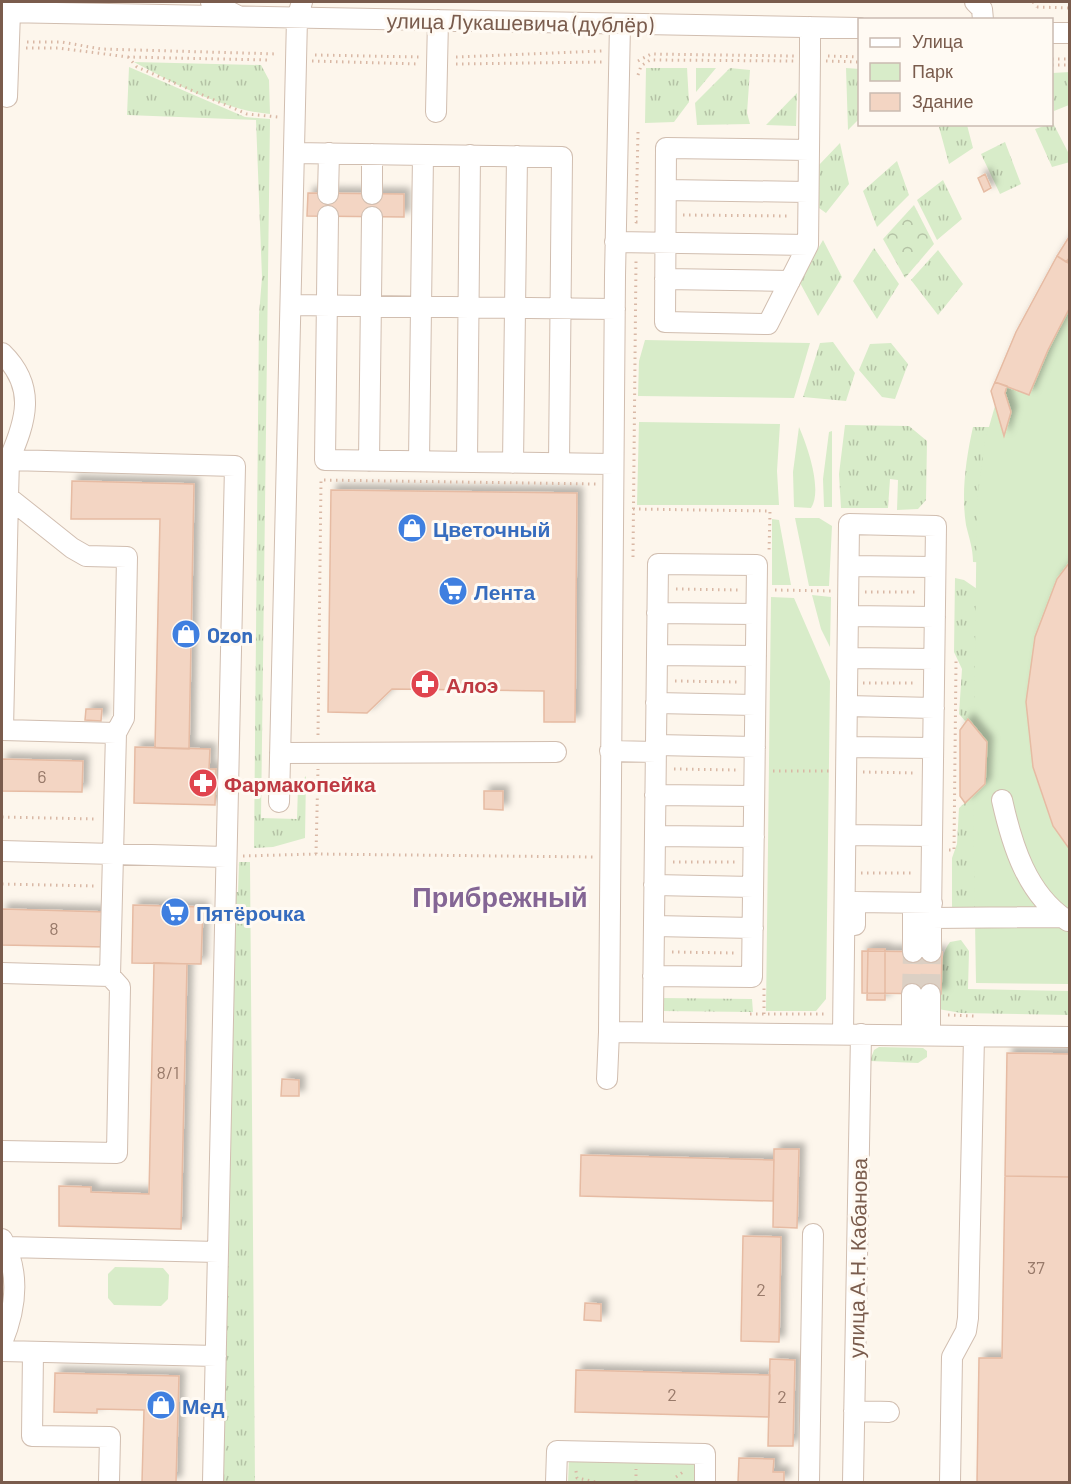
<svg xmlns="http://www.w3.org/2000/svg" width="1071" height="1484" font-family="Barlow,sans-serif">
	<defs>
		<pattern id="grass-tufts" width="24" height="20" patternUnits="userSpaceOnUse" patternTransform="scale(1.5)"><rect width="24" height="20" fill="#d8ecc9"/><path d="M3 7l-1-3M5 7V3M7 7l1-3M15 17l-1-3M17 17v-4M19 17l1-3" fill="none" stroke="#b4c2a5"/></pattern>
		<pattern id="forest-crowns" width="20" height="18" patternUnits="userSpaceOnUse" patternTransform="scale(1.5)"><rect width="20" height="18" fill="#d8ecc9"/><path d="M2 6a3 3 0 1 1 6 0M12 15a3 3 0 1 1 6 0" fill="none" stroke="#b4c2a5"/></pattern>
		<filter id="shadow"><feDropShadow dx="5.5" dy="-5.5" stdDeviation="3" flood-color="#0004"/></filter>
	</defs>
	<rect width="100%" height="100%" fill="#fdf6ec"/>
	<path fill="url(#grass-tufts)" d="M134 62 261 65 269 80 270 114C223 110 175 84 134 62Z
		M129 67 245 117 270 119 261 818 297 819 298 786 306 776 305 838 273 847 254 848 259 315 262 277 256 120 127 115Z
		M646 68H687L689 102 674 122 645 123Z
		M696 68H716L696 92Z
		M730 68 750 70 747 113 750 124 697 125 695 103Z
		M846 68 860 69 859 119 848 130Z
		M1070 72 1069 105 1054 111 1052 73Z
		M797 93 796 126 766 125Z
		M1053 123 1069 154 1070 162 1052 167 1035 129Z
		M943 124 967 125 973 148 949 164 939 127Z
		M1005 142 1021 184 1000 194 981 154Z
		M840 143 849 184 826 213 819 208 818 166Z
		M897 161 909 195 877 227 863 191Z
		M943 180 962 219 937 240 917 200Z
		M823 240 842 277 818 316 799 281Z
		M874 248 899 284 877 319 853 281Z
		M938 250 963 284 938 315 911 280Z
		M833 342 855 373 846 401 803 397 820 343Z
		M891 343 908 364 895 399 882 397 859 370 870 344Z
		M845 425 909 426 927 441 926 500 918 509 897 510 898 480 890 479 888 508H841L839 474Z
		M973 427H1028L991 563 973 562C973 548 969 538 966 525 961 494 966 458 973 427Z
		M955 578 964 580 980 591 985 739 968 719 966 722 959 714 962 669 954 652Z
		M978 791 988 909 952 911V858L957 844 959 808Z
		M239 862H250L255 1482H215L230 892H238Z
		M961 940 969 951 968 989 1069 991V1015L961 1013 938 1009C943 987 936 960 950 942Z
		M661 998 752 999 753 1012 661 1011Z
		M879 1047 923 1048 927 1051V1057L918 1063 870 1061 874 1050Z"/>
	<path fill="url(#forest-crowns)" d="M914 205 934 244 905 278 883 239Z"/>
	<path fill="#d8ecc9" d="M1069 237V984L976 983 973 797 965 803 960 796V730L968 719 974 725 977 501 985 441 1016 332Z
		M645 340 810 343 794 398 638 396 639 361Z
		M639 422 780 424 777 471 779 505H637Z
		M799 427C807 445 823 490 811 508L794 507 793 472Z
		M832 431V507H824L823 479 829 432Z
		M795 518H819L832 526 829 586H809Z
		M772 519 779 520 791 585H772Z
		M812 595 831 597 830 647 821 629Z
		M771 597 794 598 830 681 826 999 816 1011H766Z
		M115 1267 163 1268 169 1275 168 1299 161 1306 114 1305 108 1298V1274Z
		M694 1455 702 1482H568L569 1460Z"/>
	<path fill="#f3d5c3" stroke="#e6bba3" stroke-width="1.5" filter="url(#shadow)" d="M985 174 991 188 984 192 978 178Z
		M308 193 404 194V217L307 216Z
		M1069 237 1070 257 1066 262 1057 256Z
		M1057 256 1070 264V307L1048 350 1029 395 995 382 1016 332Z
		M995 382 1007 386 1005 393 1011 412 1004 436 991 391Z
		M72 481 194 484 189 749 155 748 160 519H71Z
		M331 490 577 493 575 722H544V691L392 689 367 713 328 712Z
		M1070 562V850L1053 826 1033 767 1026 702 1035 637 1057 579Z
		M86 709H102L101 721 85 720Z
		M968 719 987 742 985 784 965 803 960 796V730Z
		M135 747 210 749 209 769H216L215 805 134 803Z
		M2 759 83 761 82 792 2 791Z
		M484 791H503V810L484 809Z
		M133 905 203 907 201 964 132 963Z
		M2 909 107 912 106 947 2 945Z
		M868 949H885V1000H867Z
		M862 951 942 952 941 994 862 993Z
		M154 963 187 964 181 1229 59 1226V1186L91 1187V1192L149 1194Z
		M1007 1053 1070 1054V1177L1005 1176Z
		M282 1079 299 1080V1096H281Z
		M774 1149H799L797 1228 773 1227Z
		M581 1155 774 1160 773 1201 580 1196Z
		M1005 1176 1070 1177V1482H977L979 1358H1002Z
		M743 1236 781 1237 779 1342 741 1341Z
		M585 1303 601 1304V1321L584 1320Z
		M770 1359 795 1360 793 1446H768Z
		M576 1370 770 1375 769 1417 575 1412Z
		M55 1373 179 1376 176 1482H142L144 1410 97 1409V1413L54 1412Z
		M739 1458 774 1459 773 1472H784V1482H738Z"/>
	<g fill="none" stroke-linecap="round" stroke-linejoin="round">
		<path stroke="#dcd0c4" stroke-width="20" stroke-dasharray="20 10" stroke-linecap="butt" d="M912 994 913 952
			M930 994 931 952"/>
		<g stroke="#d1beb0" stroke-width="22">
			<path id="minor" d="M211 2 238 16
				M975 2 982 9 983 20
				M2 12 860 28
				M620 24 615 276 609 1032 1070 1037
				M1052 33H1070
				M7 97 10 12
				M436 112 438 20
				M809 150 666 148 665 322 768 324 808 245 810 56V27
				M294 153 562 157 559 463
				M666 190 808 192
				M328 194 329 153
				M372 194V154
				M328 216 325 460 613 464
				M615 242 808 245
				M665 279 790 281
				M291 305 615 309
				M2 353C37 387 26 421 9 460
				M369 461 372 217
				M419 461 423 155
				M467 462 470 155
				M513 463 517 156
				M2 497H8L3 730 116 733
				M849 566 935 567
				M657 613 756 614
				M848 616 935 617
				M657 655 756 656
				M848 658 934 659
				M656 703 755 705
				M847 706 934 708
				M656 745 755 747
				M847 747 933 748
				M610 751 656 752
				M280 753 556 752
				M655 795 754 796
				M1002 800C1012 845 1027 895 1068 921
				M279 802 297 18 302 2
				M846 835 932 836
				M655 836 754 837
				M2 851 226 857
				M654 885 753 887
				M855 925V902L932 903
				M654 926 753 928
				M913 952V903
				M931 952V918
				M2 973 110 976 116 733 124 718 127 557 86 556 72 548 8 497 9 460 235 466 213 1482
				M653 1032V1013L658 564 757 565 752 977 653 976
				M843 1034 849 524 936 526 931 918 1061 917
				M912 1035V994
				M930 1035V994
				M607 1079 609 1032
				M2 1151 117 1153 120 987 110 976
				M2 1239C21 1273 16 1309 2 1343
				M6 1247 218 1252
				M2 1351 216 1356
				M33 1352 32 1436 110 1437 109 1482
				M854 1411 889 1412
				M556 1482 557 1451 705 1454V1482
				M809 1482 813 1234
				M853 1482 861 1034
				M950 1482 952 1357 966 1331 968 1318 974 1036"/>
		</g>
		<path stroke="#d9b8a5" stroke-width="3" stroke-dasharray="1.5 4.5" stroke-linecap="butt" d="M1033 2 1037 7
			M1037 7 1070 8
			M27 42H62L101 49 278 54
			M26 48H58L128 57 268 60
			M315 55 419 57
			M828 56 860 57
			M128 57 137 67 247 114 278 117
			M456 57 602 51
			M1052 59H1070
			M312 61 419 64
			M638 61 651 54 794 56
			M826 61 860 62
			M456 64 602 62
			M1052 65H1070
			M638 75 641 66 650 60 794 61
			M638 132 636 222H641
			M683 215 790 216
			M633 509 770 511 769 553
			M633 557 636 260
			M676 589 738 590
			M775 590 831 591
			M865 592H918
			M675 681 737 682
			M863 683H917
			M318 735 321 480 596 484
			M674 769 736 770
			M773 771H829
			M863 772 916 773
			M2 817 97 819
			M949 850H954L956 661H953
			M316 854 318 769
			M243 856 316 854 594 857
			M673 862H735
			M861 873H915
			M2 884 95 886
			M672 952 734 953
			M750 1014H825
			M764 1014V988
			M948 1015 975 1016
			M576 1471 577 1478 596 1482
			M676 1477 683 1472
			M636 1482V1469"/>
		<use href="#minor" stroke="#fff" stroke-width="20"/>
	</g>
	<defs>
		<g id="shop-disc" transform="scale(1.5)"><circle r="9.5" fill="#3f7fe0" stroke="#fffaf3"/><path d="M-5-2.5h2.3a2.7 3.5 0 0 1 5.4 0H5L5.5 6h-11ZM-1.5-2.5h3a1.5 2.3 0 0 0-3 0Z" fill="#fff"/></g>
		<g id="supermarket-disc" transform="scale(1.5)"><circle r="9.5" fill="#3f7fe0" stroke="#fffaf3"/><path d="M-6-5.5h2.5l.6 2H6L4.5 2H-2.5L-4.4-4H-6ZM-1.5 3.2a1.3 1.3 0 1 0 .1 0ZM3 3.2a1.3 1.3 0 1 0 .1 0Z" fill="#fff"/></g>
		<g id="pharmacy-disc" transform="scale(1.5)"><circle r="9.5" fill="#e0444e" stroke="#fffaf3"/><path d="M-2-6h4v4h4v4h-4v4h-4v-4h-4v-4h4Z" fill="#fff"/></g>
	</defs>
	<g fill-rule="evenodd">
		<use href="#shop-disc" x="412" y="528"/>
		<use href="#supermarket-disc" x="453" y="591"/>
		<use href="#shop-disc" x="186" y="634"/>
		<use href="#pharmacy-disc" x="425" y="684"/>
		<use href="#pharmacy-disc" x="203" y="783"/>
		<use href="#supermarket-disc" x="175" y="912"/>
		<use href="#shop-disc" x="161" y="1405"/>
	</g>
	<g text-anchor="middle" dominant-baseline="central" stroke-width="6" stroke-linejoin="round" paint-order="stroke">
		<g font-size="18" fill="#987a6a">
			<text x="42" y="776">6</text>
			<text x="54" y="928">8</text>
			<text x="168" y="1072">8/1</text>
			<text x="1036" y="1267">37</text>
			<text x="761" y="1289">2</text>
			<text x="672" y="1394">2</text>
			<text x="782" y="1396">2</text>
		</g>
		<g font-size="21" fill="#7a5c4d" stroke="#fffaf3">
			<text transform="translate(520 22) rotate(1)">улица Лукашевича (дублёр)</text>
			<text transform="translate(857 1258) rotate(-89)">улица А.Н. Кабанова</text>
		</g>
		<g font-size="21" font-weight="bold" fill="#366cbe" stroke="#fffaf3" text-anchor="start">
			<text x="433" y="528">Цветочный</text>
			<text x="474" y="591">Лента</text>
			<text x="207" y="634">Ozon</text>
			<text x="196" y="912">Пятёрочка</text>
			<text x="182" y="1405">Мед</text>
		</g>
		<g font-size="21" font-weight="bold" fill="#be3a42" stroke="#fffaf3" text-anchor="start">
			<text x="446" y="684">Алоэ</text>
			<text x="224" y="783">Фармакопейка</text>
		</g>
		<g font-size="27" font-weight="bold" fill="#846695" stroke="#fffaf3">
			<text x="500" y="896">Прибрежный</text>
		</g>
	</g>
	<rect width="1071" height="1484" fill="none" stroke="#7a5c4d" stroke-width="6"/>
	<rect x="858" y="18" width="195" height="108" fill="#fffaf3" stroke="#cabbb1" stroke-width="1.5"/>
	<rect x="870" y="38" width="30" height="9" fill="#ffffff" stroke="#cabbb1" stroke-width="1.5"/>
	<text x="912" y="48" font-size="18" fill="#7a5c4d">Улица</text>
	<rect x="870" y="63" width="30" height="18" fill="#d8ecc9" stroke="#cabbb1" stroke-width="1.5"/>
	<text x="912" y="78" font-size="18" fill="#7a5c4d">Парк</text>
	<rect x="870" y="93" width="30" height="18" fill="#f3d5c3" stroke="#cabbb1" stroke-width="1.5"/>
	<text x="912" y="108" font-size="18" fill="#7a5c4d">Здание</text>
</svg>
